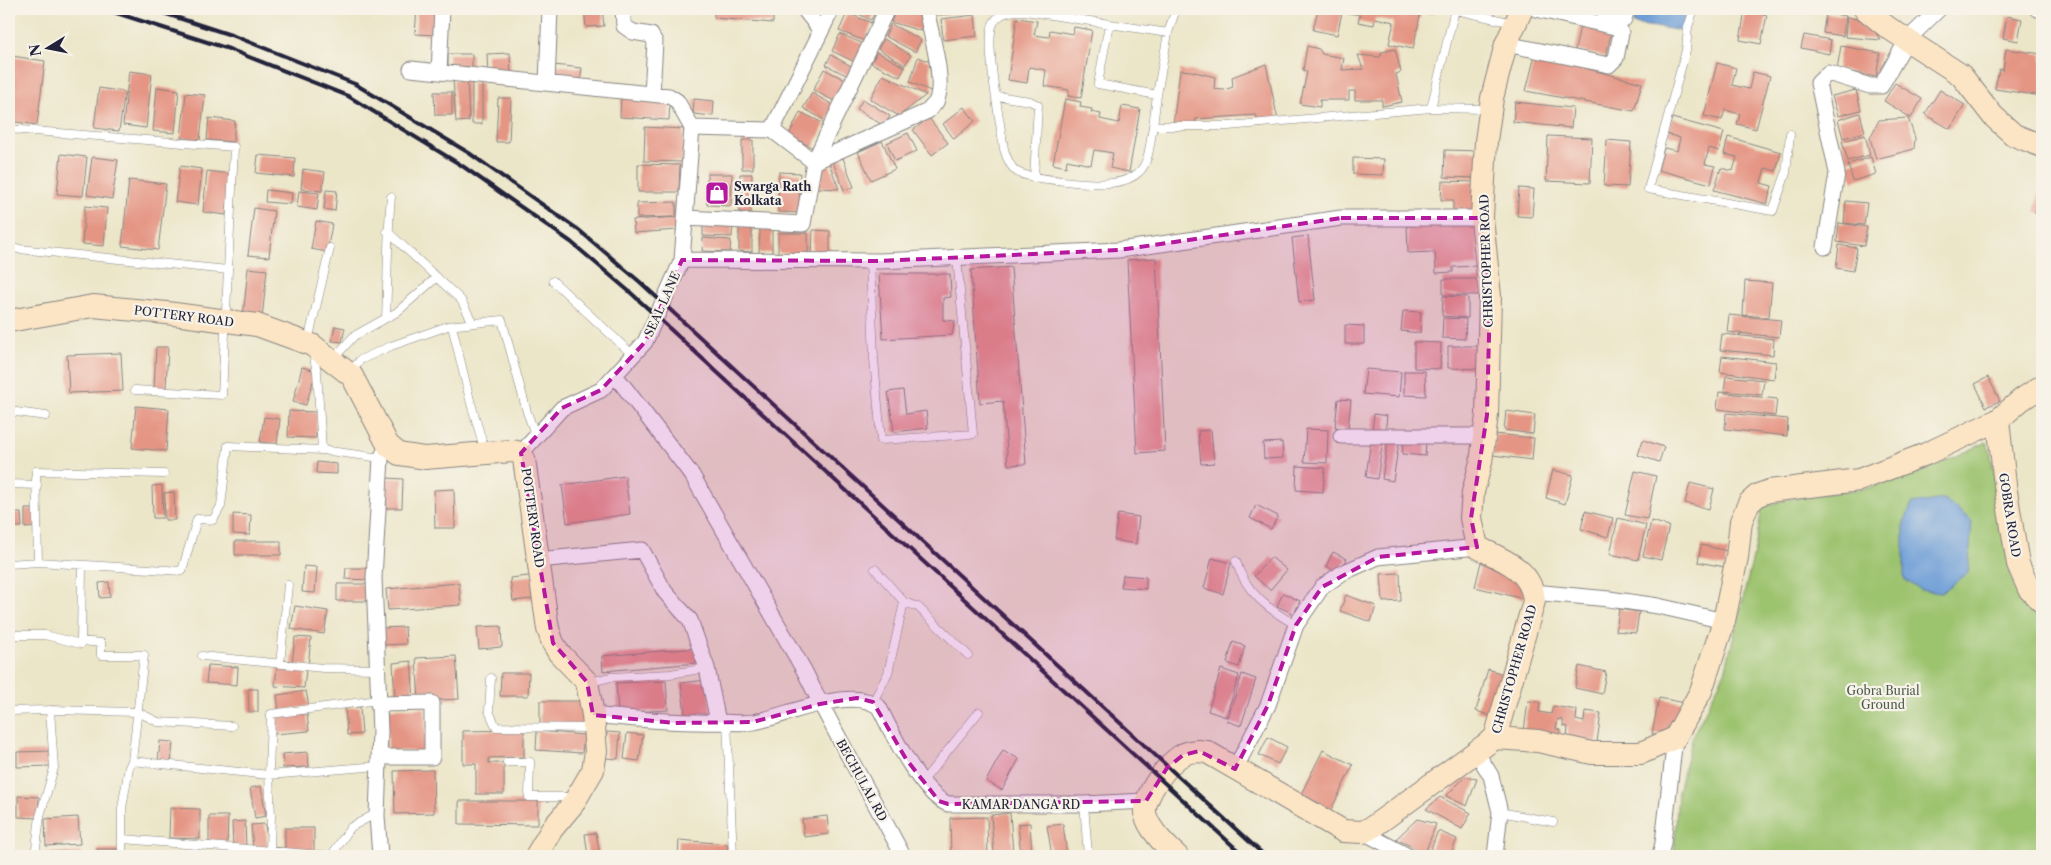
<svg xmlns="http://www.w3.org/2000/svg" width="2051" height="865" font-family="'Libre Caslon Text',serif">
	<rect width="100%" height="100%" fill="#f7f3e8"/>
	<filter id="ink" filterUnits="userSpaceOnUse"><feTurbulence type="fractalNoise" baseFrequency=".02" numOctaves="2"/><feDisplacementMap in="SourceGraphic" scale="10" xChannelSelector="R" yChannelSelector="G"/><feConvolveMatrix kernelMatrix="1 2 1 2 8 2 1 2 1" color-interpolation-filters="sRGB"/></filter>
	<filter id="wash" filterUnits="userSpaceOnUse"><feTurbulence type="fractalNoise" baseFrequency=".0096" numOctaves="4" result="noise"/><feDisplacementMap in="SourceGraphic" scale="20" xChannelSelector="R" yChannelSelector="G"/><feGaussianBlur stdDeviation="1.12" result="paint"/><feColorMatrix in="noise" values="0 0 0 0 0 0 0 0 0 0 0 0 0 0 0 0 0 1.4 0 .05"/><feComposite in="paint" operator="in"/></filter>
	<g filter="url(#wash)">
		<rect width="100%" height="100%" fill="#ece6c9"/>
		<path fill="#9cc36e" stroke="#5f7254" d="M1987 442 1991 455 2012 581 2042 613V856H1674L1678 791 1693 735 1725 672 1755 549 1762 507 1788 499 1867 488 1917 474Z"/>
		<path fill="#6e9ed7" stroke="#486089" d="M1635 9H1685V31L1633 24Z
			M1944 499 1972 521 1968 573 1941 593 1920 590 1904 579V522L1912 504Z"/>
		<g id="blocks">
			<path fill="#e59584" d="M417 9 438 10 436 35 415 34Z
				M584 9H602L604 26 586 27Z
				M714 9H773V23L714 18Z
				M848 9H877L871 20Z
				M896 9H923L921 31 891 22Z
				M937 9H974V12L938 15Z
				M1318 9H1432V14L1421 11 1413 49 1389 44 1394 22 1375 18 1374 25 1358 22 1360 15 1342 12 1337 35 1313 30Z
				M1745 10 1767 15 1761 44 1740 40Z
				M847 13 872 23 865 41 839 31Z
				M1826 13 1846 16 1843 36 1823 33Z
				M975 15 977 36 943 40 941 19Z
				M2007 16 2022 19 2018 41 2003 38Z
				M1847 17 1867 21 1881 40 1845 37Z
				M1017 18 1037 21 1034 35 1049 37 1050 30 1073 34 1074 27 1092 30 1081 98 1068 96 1069 90 1044 86 1046 70 1029 67 1027 83 1008 80Z
				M891 24 921 40 915 52 885 36Z
				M1580 26 1611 33 1606 57 1575 50Z
				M840 34 864 44 855 62 832 51Z
				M1804 35 1831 40 1829 54 1801 48Z
				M884 39 911 55 905 65 878 49Z
				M1307 46 1319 49 1322 54 1344 58 1342 70 1363 69 1358 55 1380 57 1382 52 1395 49 1401 72 1396 74 1402 102 1382 106V100H1355V91H1349V100H1320V107L1300 104 1307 72 1303 70Z
				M1841 46 1880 53 1876 77 1837 69Z
				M2006 49 2042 54V96L1995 89 1999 69 2003 70Z
				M877 52 905 67 900 77 871 63Z
				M510 53 511 76 488 77 487 54Z
				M448 54H472V67L448 66Z
				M831 55 853 67 848 76 826 65Z
				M1535 55 1642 83 1634 111 1526 91Z
				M12 56 45 61 37 125 9 121V80Z
				M918 57 929 61 933 92 910 82Z
				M1717 63 1736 68 1732 85 1749 89 1753 72 1770 76 1756 129 1737 124 1740 114 1725 110 1722 120 1704 116Z
				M1266 64 1278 120 1259 123 1256 115 1196 119 1194 128 1173 125 1180 70 1191 71 1215 77 1214 89 1224 90 1233 87 1232 77Z
				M554 65 582 68 580 84 553 80Z
				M824 69 851 83 840 104 813 90Z
				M129 71 152 74 146 128 123 125Z
				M883 75 926 95 899 116 870 99Z
				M467 79 469 121 456 122 453 80Z
				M472 83H482V124H472Z
				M1895 83 1922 99 1911 118 1884 101Z
				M157 87 179 90 175 133 153 131Z
				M99 88 125 92 119 131 94 128Z
				M1856 90 1861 110 1838 116 1832 96Z
				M1940 90 1965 105 1950 129 1925 114Z
				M434 92H452V115H435Z
				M186 93 205 95 200 140 181 138Z
				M812 93 835 106 826 121 803 108Z
				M621 96 670 99 669 120 620 117Z
				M498 98H511L509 142H496Z
				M694 99 714 101 713 116 693 114Z
				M863 99 890 116 884 126 857 109Z
				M1065 99 1081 102 1080 107 1092 109 1091 112 1101 114 1100 119 1119 123 1122 106 1140 109 1129 172 1110 168 1113 153 1094 150 1091 165 1067 160 1066 167 1053 164Z
				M1515 102 1573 108 1571 128 1513 122Z
				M964 107 975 121 954 139 943 124Z
				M800 112 825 124 813 148 789 135Z
				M1860 113 1865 132 1843 138 1838 120Z
				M209 118 235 121 233 142 207 140Z
				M929 118 948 143 932 155 913 130Z
				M1672 118 1724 132 1719 151 1709 148 1705 164 1715 166 1711 184 1658 170 1664 148 1677 151 1680 138 1667 134Z
				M1908 118 1915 138 1914 149 1876 159 1870 138 1879 120Z
				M645 127 684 129 683 162 644 161Z
				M908 133 917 151 895 161 887 143Z
				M1865 135 1870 155 1848 161 1842 141Z
				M1548 136 1592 138 1590 183 1546 181Z
				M1728 137 1781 152 1776 171 1765 168 1761 183 1772 186 1767 204 1714 190 1721 168 1733 171 1737 157 1724 154Z
				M742 140H753V169H742Z
				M1607 140 1631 142 1628 187 1604 186Z
				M882 141 895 169 871 180 858 152Z
				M1445 150 1480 151V178L1444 177Z
				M61 154 87 157 83 196 57 194Z
				M258 155 295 158 294 177 256 173Z
				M92 157 118 160 112 199 87 195Z
				M1871 157 1876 174 1853 181 1848 164Z
				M843 158 854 187 844 190 833 162Z
				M1353 158 1384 159 1383 175 1353 174Z
				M829 163 839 189 817 188 819 167Z
				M638 164 680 165 679 192H638Z
				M180 166 202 169 198 205 175 202Z
				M303 169 325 172 322 191 301 189Z
				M207 171 231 174 226 215 203 212Z
				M779 172 800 173 799 213 778 212Z
				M707 174H732L731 206 707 205Z
				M740 174H752L751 213 739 212Z
				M129 180 166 184 158 250 122 246Z
				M1442 181 1476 182V215L1453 214V200H1441Z
				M1519 188 1534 189 1532 217 1517 216Z
				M266 190 292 193 291 204 265 202Z
				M326 190 337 191 335 211 324 209Z
				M299 191 319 193 317 210 297 207Z
				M2039 192 2042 193V214L2035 213Z
				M1846 201 1867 203 1864 225 1844 223Z
				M676 202V217L637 218V203Z
				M85 206 107 208 104 246 82 244Z
				M254 208 274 211 269 257 248 255Z
				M677 217 678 230 634 233 633 220Z
				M703 220 733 222 732 237 703 236Z
				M316 221 332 224 327 252 311 249Z
				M1476 222 1478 266 1453 267V272L1436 273 1435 252 1408 253 1407 226Z
				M1839 223 1867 227 1864 246 1837 242Z
				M739 225H752V252L739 251Z
				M760 229H772V253H759Z
				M813 230 830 231V255L812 254Z
				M778 233H808V254L778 253Z
				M1308 236 1315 300 1299 302 1292 238Z
				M703 238 731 240 730 252 702 251Z
				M1839 245 1857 248 1853 271 1836 268Z
				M1156 258 1165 451 1137 453 1127 260Z
				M1011 267 1026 464 1008 465 1003 401 980 403 971 270Z
				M248 268 267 270 262 319 243 317Z
				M879 274H950L951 297 943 298V320L955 321 952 335 883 339Z
				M1443 279H1482L1481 295H1443Z
				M1745 281 1772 283 1769 317 1743 315Z
				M1443 296 1468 297V318L1442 316Z
				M1403 311 1421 312 1420 333 1401 331Z
				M1729 315 1781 320 1779 337 1727 332Z
				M1443 318 1466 319 1465 339 1442 338Z
				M1345 325 1364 326V344H1345Z
				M335 326 345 328 342 342 332 341Z
				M1722 334 1774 339 1773 355 1720 350Z
				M1414 342 1441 343 1440 369 1414 368Z
				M1448 346H1479V369L1448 368Z
				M156 347H168L166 388H154Z
				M121 353 123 391 69 393 67 355Z
				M1722 356 1776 362 1774 379 1720 372Z
				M302 367 316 371 306 405 293 402Z
				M1366 369 1401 372 1399 397 1363 394Z
				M1404 371H1425L1426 396 1404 395Z
				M1726 376 1764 380 1762 395 1724 391Z
				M1988 377 2000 401 1986 407 1975 384Z
				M903 390 906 414 926 411 928 428 894 432 888 392Z
				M1719 392 1777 399 1775 416 1717 409Z
				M1338 399 1351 400 1348 429 1335 427Z
				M136 406 169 409 166 451 132 448Z
				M289 411 317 412 316 438 288 437Z
				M1506 411 1535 415 1533 434 1504 430Z
				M1726 413 1788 419 1787 436 1725 429Z
				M1374 414 1387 416 1385 433 1372 432Z
				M264 417 280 419 277 444 260 442Z
				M1306 429 1328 430 1327 463 1304 462Z
				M1211 430 1214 463 1201 464 1198 431Z
				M1495 434 1534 438 1532 460 1493 455Z
				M1371 438 1383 440 1377 479 1366 477Z
				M1404 439 1426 441 1425 456 1402 454Z
				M1388 440 1399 442 1393 481 1382 479Z
				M1643 440 1664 447 1659 462 1638 455Z
				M1282 442 1283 458 1264 459 1263 443Z
				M317 462 337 464V474L316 473Z
				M1297 466 1325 468 1323 492 1296 490Z
				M1553 470 1573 475 1565 504 1546 498Z
				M1635 471 1656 476 1647 519 1625 515Z
				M625 476 630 514 567 523 562 485Z
				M387 478 403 479 402 508H386Z
				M1690 483 1714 489 1709 509 1685 503Z
				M162 485 163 518H153L152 486Z
				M454 489 455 528H435L434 490Z
				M174 492 175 520H165L164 493Z
				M1256 505 1278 516 1271 529 1250 518Z
				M25 509H36V527L25 528Z
				M1585 511 1613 518 1608 537 1581 529Z
				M9 513H21L22 527H9Z
				M233 514 251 515 250 535 233 534Z
				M1118 514 1139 517 1136 544 1114 540Z
				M1618 518 1646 525 1638 560 1610 554Z
				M1651 521 1669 526 1661 560 1643 556Z
				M235 541H281V555H235Z
				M1701 545 1728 551 1725 567 1698 562Z
				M1333 552 1347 559 1339 573 1326 566Z
				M1271 557 1287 570 1270 590 1254 576Z
				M1212 558 1231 563 1223 594 1204 588Z
				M1481 562 1525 584 1524 599 1475 587Z
				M304 566 317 567 315 593 302 592Z
				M346 568H371V580L345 579Z
				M1400 573 1401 601 1383 602 1381 574Z
				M538 575 540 598 513 601 510 578Z
				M1123 575 1146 577V589L1121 587Z
				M109 582 110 597 100 598 99 583Z
				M459 583 461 605 388 610 386 589Z
				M337 584H371V601H337Z
				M1283 593 1300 601 1294 614 1277 606Z
				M1346 595 1376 606 1371 622 1340 611Z
				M295 606 328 611 324 634 291 629Z
				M1619 609 1639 612 1636 633 1616 631Z
				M501 626 502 647 479 649 477 627Z
				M405 627 406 644 383 645 382 628Z
				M295 637 311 638 308 666 292 664Z
				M1233 642 1245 646 1239 667 1227 663Z
				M697 648 698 663 603 671 602 656Z
				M456 656 459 699 419 701 416 658Z
				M411 661 414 699 395 700 393 663Z
				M208 665 238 667 237 685 206 683Z
				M1579 666 1606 672 1602 694 1575 688Z
				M277 667 306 670 304 688 275 686Z
				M1221 669 1239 675 1226 717 1208 711Z
				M1488 669 1506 675 1494 717 1476 711Z
				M501 673H529L528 696H500Z
				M1242 674 1256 679 1241 726 1227 721Z
				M707 680 712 718 686 721 681 683Z
				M666 681 668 710 618 713 616 683Z
				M248 689H258V712H249Z
				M306 691 309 706 279 711 277 695Z
				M1659 698 1685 703 1675 733 1652 734Z
				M540 701H586V726H540Z
				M1528 701 1540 702 1539 712 1551 714 1553 706 1577 710 1576 720 1584 722 1585 711 1601 713 1597 742 1567 738 1568 727 1563 726V720L1558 719 1556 729 1561 730 1560 737 1524 732Z
				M360 707 362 734 347 735 345 708Z
				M387 708H425L426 751H388Z
				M307 714 309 731 274 734 273 716Z
				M524 730V757L489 758V763H504V794H476V764H463V731Z
				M537 731 584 735 582 753 536 750Z
				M607 732 620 733 618 759 605 758Z
				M627 733 643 735 639 761 624 759Z
				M1268 737 1287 747 1278 764 1259 755Z
				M160 741 173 742 171 764 158 762Z
				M1003 750 1019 759 1002 790 986 781Z
				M1323 750 1353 765 1331 810 1301 794Z
				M50 751 51 766 17 767V752Z
				M308 752 309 767 283 768 282 754Z
				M433 770 434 813 395 814 394 771Z
				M1465 777 1477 779 1467 806 1446 796Z
				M261 786 266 816 255 818 250 788Z
				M18 796 39 797 38 818 18 817Z
				M1440 797 1471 813 1462 829 1426 809Z
				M459 801H538V825L459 824Z
				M170 808 200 809V839L169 838Z
				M1010 813 1013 853 994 854 991 815Z
				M209 816H228L227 845H209Z
				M827 816 829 834 804 837 802 819Z
				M78 817 80 844 46 846 45 819Z
				M987 817 988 856H951L950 818Z
				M1417 819 1436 824 1425 853 1396 839Z
				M245 821 246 847H233L232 822Z
				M1030 823 1032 856H1021L1018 824Z
				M265 824 268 848 253 849 251 825Z
				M1063 824 1067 856H1052L1047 826Z
				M285 828H314V852L285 851Z
				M1438 831 1457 839 1450 856H1428Z
				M596 833 600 856H588L585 834Z
				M679 840 728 844 727 856H678Z
				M97 849H118V856H97Z
				M43 852H81V856H43Z"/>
		</g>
	</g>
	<g filter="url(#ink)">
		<use href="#blocks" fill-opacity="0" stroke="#878482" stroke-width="1"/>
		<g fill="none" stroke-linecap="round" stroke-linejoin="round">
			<g stroke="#878482" stroke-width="9">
				<path id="lane" d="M1176 9 1168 33 1025 11C1014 11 1001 11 994 22 983 38 1001 126 1004 149 1006 156 1010 167 1017 172 1029 179 1095 185 1111 183 1121 182 1132 179 1139 172 1150 162 1150 140 1153 126H1228L1431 108 1455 9
					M1694 9 1688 27 1686 50 1648 189 1773 211 1786 173 1790 134
					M1456 10 1513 23
					M1109 24 1098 84 1157 95 1168 33
					M997 96 1030 101 1038 105 1034 178
					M1431 108 1488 109
					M1153 126 1157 95
					M9 129 234 147 228 270 9 248
					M387 231 461 300 473 323
					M870 261 874 359 881 440 973 434 957 258
					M553 281 633 355
					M386 318C388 278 387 237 391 197
					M452 326 470 400 485 451
					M308 341 330 248
					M313 353 317 372 322 450
					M333 359 354 336 397 312 437 277
					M350 372 360 360 391 346 448 326 502 320 527 412 536 437
					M135 390 222 395 228 270
					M9 411 46 416
					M9 484 37 485
					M1236 561C1245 592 1269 610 1296 625
					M38 562 36 471 164 474
					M9 564 38 562 182 571 197 519 213 520 221 506 228 446 322 450 381 458
					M904 602 918 607 968 655
					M9 640 14 635H45L81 644 82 565
					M82 641 101 643V655H144L132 761 129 767 122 808V856
					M202 656 323 668 376 669
					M280 664 288 585
					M491 678 489 711 496 727 591 728
					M590 682 611 677 670 674 707 668
					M873 702 888 673 904 602 875 569
					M9 711 50 710 138 712 158 722 232 726
					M727 722 733 856
					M132 761 269 775 379 766
					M507 762H530L529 797H573
					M923 781 979 712
					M1084 804 1088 856
					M1500 812 1553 822
					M123 839 333 856
					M270 852 271 815 269 775 271 714 378 700
					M35 856 40 816 54 768 50 710
					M331 856 351 827 377 813"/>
			</g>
			<g stroke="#878482" stroke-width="17">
				<path id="street" d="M623 9 624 26 633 32 651 35 655 42 652 94
					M804 9 821 31
					M2037 9 2042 10
					M1605 16 1624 19 1627 9
					M1506 44 1609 65 1616 58 1621 33 1619 28 1536 9
					M411 69 669 96 677 101 692 128
					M439 72 442 9
					M547 83 550 9
					M772 130 814 162 928 111C930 108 934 105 936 102 946 81 930 31 926 9
					M685 218 803 224 814 162 887 9
					M1825 247 1837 173 1818 83 1828 73 1870 86H1881L1907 40 1939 9
					M682 260 880 261 1119 250 1341 218H1482
					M615 375 692 475 805 672C835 735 871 794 903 856
					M1341 436H1484
					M521 453 562 408 601 390 645 342 682 260 692 128 772 130 832 9
					M538 560 642 550 665 592 690 620 707 668 718 722
					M1533 592 1609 599 1658 606 1724 621
					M378 704 432 703V757H379
					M593 715C636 719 677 723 720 722 731 722 743 724 754 722 786 716 852 685 879 707 892 733 921 794 948 804H1084L1146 801
					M1477 753 1491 776 1500 812 1495 856
					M1235 769 1268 705 1296 625 1322 587 1342 573 1378 557 1477 547
					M1363 832 1408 856
					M380 856 377 816 380 732 374 578 381 458 388 445
					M1660 856 1663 843 1675 738"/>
			</g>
			<g stroke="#878482" stroke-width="24">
				<path id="secondary" d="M1865 9 1887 27 1961 75 1993 116 2014 135 2042 146
					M9 321 93 306 167 313 257 325 312 345 352 376 388 445 399 454 425 458 512 451 521 453 524 459 548 629 553 643 559 653 587 682 593 715 596 751 593 770 573 804 552 829 536 856
					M1998 420 2005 485 2018 564 2029 589 2042 602
					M1495 738 1538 741 1592 753H1641L1675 738 1701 691 1724 621 1737 557 1741 521 1749 503 1758 495 1769 491 1859 480 1926 454 1998 420 2021 400 2042 386
					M1177 856C1166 846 1148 829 1145 813 1143 796 1169 761 1184 754 1192 750 1199 751 1207 752L1343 831 1363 832 1374 826 1495 738 1534 601C1532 569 1502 559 1477 547L1471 518 1473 492 1481 462 1487 415 1490 296 1482 218 1486 141 1492 98 1506 44 1522 9"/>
			</g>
			<use href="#lane" stroke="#fff" stroke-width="8"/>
			<use href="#street" stroke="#fff" stroke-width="15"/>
			<use href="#secondary" stroke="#fce5c4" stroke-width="22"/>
			<path stroke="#22223b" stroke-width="4" d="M104 9 229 49 348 96 461 165 571 242 631 293 1244 856
				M151 9 234 36 355 84 469 153 580 231 640 282 1265 856"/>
		</g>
	</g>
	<path fill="#b5179e" fill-opacity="0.2" stroke="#b5179e" stroke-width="4" stroke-dasharray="10 6" stroke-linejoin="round" d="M1341 218H1482L1490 296 1487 415 1471 518 1477 547 1378 557 1322 587 1296 625 1268 705 1235 769 1199 751 1183 755 1167 768 1146 801 948 804 939 801 906 759 873 702 857 698 820 704 753 722 675 723 593 715 587 682 553 643 521 453 562 408 601 390 645 342 682 260 880 261 1119 250Z"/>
	<defs>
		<g id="shop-square" transform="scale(1.25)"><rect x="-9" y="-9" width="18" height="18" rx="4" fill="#b5179e" stroke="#f7f3e8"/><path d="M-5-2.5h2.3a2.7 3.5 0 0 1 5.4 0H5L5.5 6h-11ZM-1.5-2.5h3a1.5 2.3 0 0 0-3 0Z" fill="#fff"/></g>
	</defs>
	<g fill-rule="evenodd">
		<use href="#shop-square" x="717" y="193"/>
	</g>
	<g text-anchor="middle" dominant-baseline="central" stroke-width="4.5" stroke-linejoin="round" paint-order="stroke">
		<g font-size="12" font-weight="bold" fill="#22223b" stroke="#f7f3e8" text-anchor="start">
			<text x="734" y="186">Swarga Rath<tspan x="734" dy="14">Kolkata</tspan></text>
		</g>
		<g font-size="12" fill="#22223b" stroke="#f7f3e8">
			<text transform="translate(1486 261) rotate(-92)">CHRISTOPHER ROAD</text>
			<text transform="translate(662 304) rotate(-66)">SEAL LANE</text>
			<text transform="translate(184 316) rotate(7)">POTTERY ROAD</text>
			<text transform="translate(2010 515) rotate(81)">GOBRA ROAD</text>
			<text transform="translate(533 518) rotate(82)">POTTERY ROAD</text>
			<text transform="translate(1514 669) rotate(-74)">CHRISTOPHER ROAD</text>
			<text transform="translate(862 780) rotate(61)">BECHULAL RD</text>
			<text x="1021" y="804">KAMAR DANGA RD</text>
		</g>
		<g font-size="12" fill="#4d5a4d" stroke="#f7f3e8">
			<text x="1883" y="690">Gobra Burial<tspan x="1883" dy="14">Ground</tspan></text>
		</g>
	</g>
	<rect width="2051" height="865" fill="none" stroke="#f7f3e8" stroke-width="30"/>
	<g transform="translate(48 48) rotate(260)" stroke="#f7f3e8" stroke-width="4" paint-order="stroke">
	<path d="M0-4L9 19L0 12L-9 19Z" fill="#22223b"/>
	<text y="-8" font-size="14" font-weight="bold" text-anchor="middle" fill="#22223b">N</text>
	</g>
</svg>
